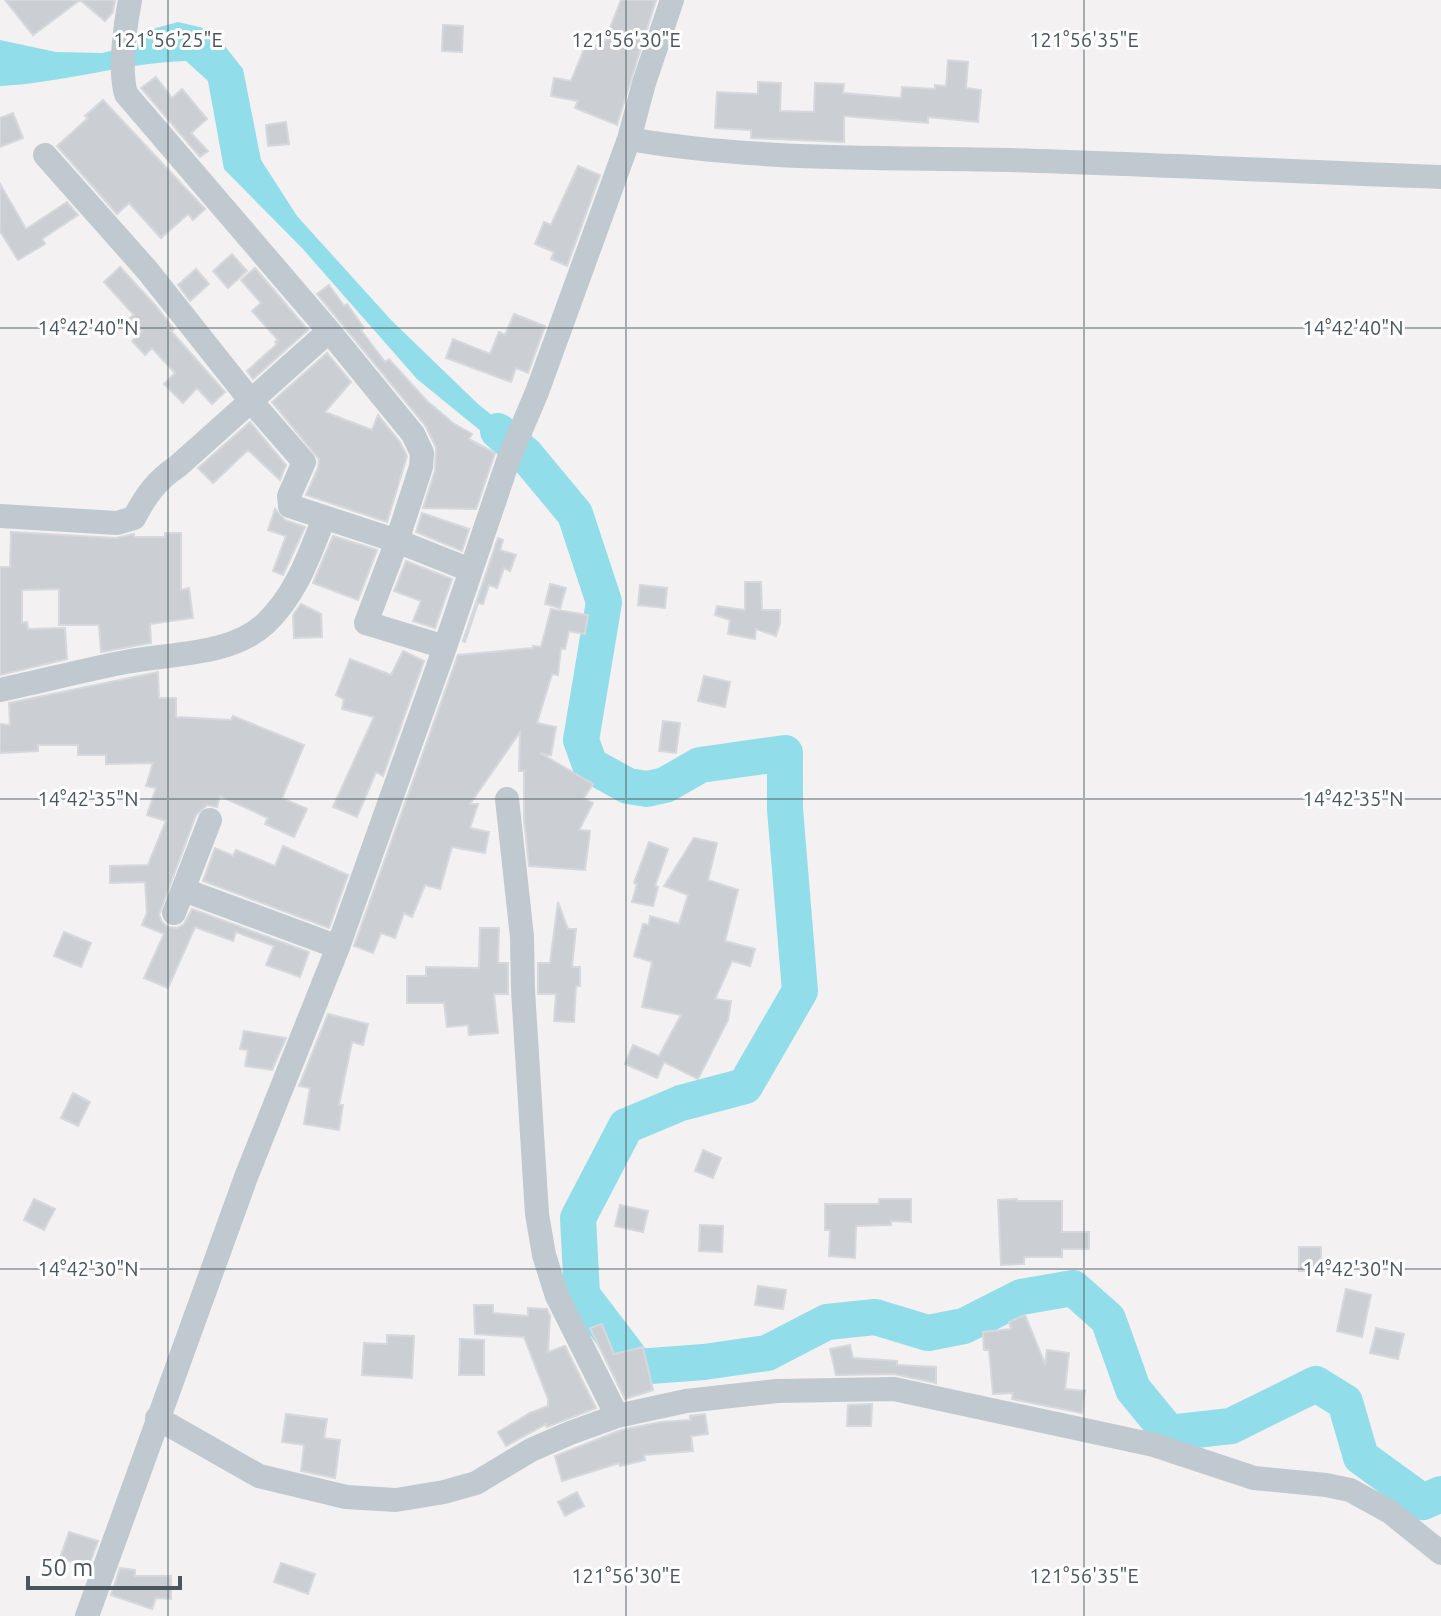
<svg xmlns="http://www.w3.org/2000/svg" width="1441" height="1616" font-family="Ubuntu,sans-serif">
	<rect width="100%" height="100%" fill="#f3f1f1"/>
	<path fill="#91ddea" d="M178 22 212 30 243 69 261 160 297 216 392 321 478 404 540 454 531 472 417 379 302 248 224 169 208 81 186 61C123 63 63 83 0 86V40L56 52 102 53 140 44 145 31Z"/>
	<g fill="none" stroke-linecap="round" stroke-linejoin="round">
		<path stroke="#91ddea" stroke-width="36" d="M498 431 526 455 575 514 604 602 581 740 590 765 628 786 647 789 665 785 700 765 785 753V809L800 991 745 1086 681 1103 626 1126 578 1218 582 1295 637 1367 704 1362 767 1353 827 1322 875 1317 928 1333 964 1326 1021 1297 1073 1288 1108 1319 1133 1389 1169 1433 1231 1426 1316 1384 1345 1402 1361 1457 1423 1502 1441 1494"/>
	</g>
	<path fill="#cbcfd3" stroke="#d5d8dc" stroke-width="2" d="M5 0H115L113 12 105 21 80 0 33 35Z
		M621 0H656L617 125 575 108 578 101 551 96 554 78 571 81 587 42 602 48Z
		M443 25 463 26 462 52 442 51Z
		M948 60 968 62 966 88 981 90 978 122 928 117V123L844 116V142L751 138V130L715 128 717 92 758 94V82L781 83 780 111 814 112 815 83 844 84 843 93 901 98 902 87 935 89V85L946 86Z
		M156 77 172 98 182 89 207 119 191 133 208 151 200 157 141 88Z
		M103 100 205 209 193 220 188 214 161 238 129 203 117 214 57 146 88 118 85 116Z
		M13 113 23 138 0 147V118Z
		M286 122 289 144 268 146 266 125Z
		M578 166 600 175 567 266 551 259 554 252 535 244 544 222 551 225Z
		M0 184 26 229 67 202 78 215 42 239 45 244 18 260 0 231Z
		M232 254 247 271 228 288 213 271Z
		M120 267 155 305 174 329 171 331 225 392 212 404 197 388 183 403 164 384 175 373 152 348 145 355 132 341 142 331 130 318 134 315 104 282Z
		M255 268 308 330 253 379 247 371 277 344 275 342 278 340 252 311 261 303 241 280Z
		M196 269 209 284 190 301 178 285Z
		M329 285 344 306 347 304 364 328 361 330 385 362 389 359 427 401 453 423 472 434 469 439 495 453 476 509 423 508 435 471 436 447 425 425 317 294Z
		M514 314 545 326 528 373 516 368 511 382 446 358 453 339 490 354 499 332 505 335Z
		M327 353 351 382 325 412 372 430 378 415 400 442 407 456 387 522 306 495 318 468 319 459 272 402Z
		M250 422 286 465 280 480 248 450 213 483 198 468Z
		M275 509 285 520 305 527 283 575 273 571 286 536 268 530Z
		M422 513 469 529 462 551 416 532Z
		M11 532 116 538 134 534V537H165V533H181V590L189 588 193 618 150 624 151 643 101 652 99 625H59V589L22 590V623L27 622 28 629 65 628 67 659 0 675V567H10Z
		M333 536 377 550 358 600 313 583Z
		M498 538 503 540 500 550 516 555 510 571 504 568 497 588 489 585 483 604 478 603 465 642 463 641Z
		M406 561 452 579 435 628 413 621 421 601 394 591Z
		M745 582H761L762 610H780V623L776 636 756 629 755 639 728 634 730 620 715 615 717 606 745 610Z
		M550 584 566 588 560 608 545 604Z
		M640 585 667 588 665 608 638 605Z
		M301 604 321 614 322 637 294 638 293 615Z
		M551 609 588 615 585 634 569 631 565 649 561 648 558 675 552 674 537 723 556 727 551 755 540 753 593 784 584 798 593 803 579 830 590 831 585 870 529 866 524 819V771H519L520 732 470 804H478L470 828 489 832 485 853 452 847 440 889 425 885 412 917 404 913 395 938 381 933 373 953 354 946 458 655 533 648V646L541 647Z
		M403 651 424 661 383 776 376 772 357 817 333 807 374 717 342 709 344 699 336 695 350 659 391 675Z
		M158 672 159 698H176V717L231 720 233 716 304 745 282 798 307 809 294 837 265 824 268 818 220 796 217 807 207 805 196 815 159 915 162 922 168 927 177 928 184 924 192 909 309 952 300 977 266 965 274 946 236 932 233 941 195 927 168 988 144 978 164 934 142 925 147 913 145 882 110 883V866L148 865 166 821 147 815 156 788 146 786 153 763 106 764V755H78V745H38V751L0 753V724L10 725 9 703Z
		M704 676 730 682 725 707 698 701Z
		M663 721 680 723 676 753 659 751Z
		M694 838 717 843 708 880 738 890 725 941 755 949 750 966 732 961 715 999 731 1001 728 1020 698 1079 664 1062 657 1078 625 1064 633 1045 659 1056 681 1015 642 1007 652 962 634 956 643 924 649 925 650 916 679 924 688 895 664 886Z
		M649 842 668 849 655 886 658 887 653 906 632 902 637 884 634 883Z
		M283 846 348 875 329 928 203 881 215 848 233 856 236 850 275 866Z
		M558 902 568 929H576L572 967H580V986H576L574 1022 554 1021 556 994H538V963H550Z
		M480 928H499L498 963H508V994H494L498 1033 469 1035 468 1025 447 1027 444 1003H407V976H426V967L479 968Z
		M64 932 91 943 81 967 54 956Z
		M328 1014 368 1024 363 1045 352 1042 339 1105H343L339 1130 304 1124 310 1088 299 1086Z
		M244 1031 286 1038 272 1070 245 1066 248 1050 240 1049Z
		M73 1093 90 1102 78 1126 61 1118Z
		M703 1150 721 1158 713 1178 695 1171Z
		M34 1199 55 1209 44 1230 24 1220Z
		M879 1199H911V1222L891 1221V1225L856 1226 855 1258 829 1256 830 1230H825V1204H879Z
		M1017 1199V1201H1062V1232H1089V1249H1062V1257H1024V1264L1001 1265 998 1200Z
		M620 1205 648 1211 643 1232 615 1226Z
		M700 1225 723 1226 722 1252 699 1251Z
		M1299 1247H1321V1271H1299Z
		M758 1286 786 1290 783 1309 755 1305Z
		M1346 1289 1371 1295 1362 1337 1337 1331Z
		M474 1305H493V1313L528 1316V1308L547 1309 550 1316 548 1352 565 1346 596 1408 547 1427 546 1424 506 1446 498 1432 530 1413 548 1406V1399L524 1337 475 1334Z
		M1025 1315 1045 1364 1047 1350 1069 1353 1065 1389 1085 1391 1082 1413 1012 1399 1013 1393 993 1394 989 1350H984L983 1332 1011 1329 1009 1322Z
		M602 1324 614 1354 643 1347 653 1390 625 1399 590 1328Z
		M1376 1328 1404 1334 1398 1359 1370 1353Z
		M387 1335 414 1336 412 1378 362 1375 364 1343 387 1344Z
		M460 1339 484 1340V1375H459Z
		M850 1345 853 1358 897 1361V1365L936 1367V1383L894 1374 836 1375 830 1349Z
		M872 1404 871 1426H847L848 1405Z
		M286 1414 327 1419 324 1438 340 1440 335 1478 301 1471 304 1445 282 1442Z
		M705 1414 708 1434 691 1436 693 1451 644 1455 645 1460 620 1466 619 1463 562 1481 555 1456 621 1430 661 1422 690 1420V1416Z
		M577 1492 584 1506 565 1516 558 1502Z
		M69 1532 98 1541 88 1568 60 1558Z
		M281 1563 315 1574 308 1594 274 1582Z
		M120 1568 135 1570V1576H171V1599L156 1598 152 1609 111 1595Z"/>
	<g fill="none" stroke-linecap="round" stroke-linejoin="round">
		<path stroke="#bfc9cf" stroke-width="24" d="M130 0C125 25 119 70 126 94L329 331 413 434 422 453 421 467 397 541 470 570
			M629 139C755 161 883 157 1010 160 1154 164 1297 172 1441 177
			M45 155 147 270 251 401 304 462 289 496 290 506 397 541 366 623 445 647
			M0 516 117 523 134 518C146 495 157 480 178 466L329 331
			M0 690C42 681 84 670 126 662 171 653 230 656 265 624 296 595 309 556 324 518
			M507 799 522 937 523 990 537 1214 544 1255 557 1296 617 1416
			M184 890 338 947
			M174 913 210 820
			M157 1418 259 1476 346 1497 396 1500 444 1492 476 1483 531 1450 570 1433 617 1416 686 1401 777 1391 894 1389 1154 1445 1254 1478 1326 1485 1350 1490 1390 1512 1441 1553
			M87 1616 246 1177 338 947 445 647 509 458 537 392 629 139 644 83 672 0"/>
	</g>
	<path fill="none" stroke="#49565e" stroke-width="2" stroke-opacity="0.45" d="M168 0V1616M626 0V1616M1084 0V1616M0 328H1441M0 799H1441M0 1269H1441"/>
	<g font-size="20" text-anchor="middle" fill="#49565e" stroke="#fff" stroke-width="6" stroke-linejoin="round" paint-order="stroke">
		<text x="168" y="47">121°56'25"E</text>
		<text x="626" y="47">121°56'30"E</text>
		<text x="1084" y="47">121°56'35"E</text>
		<text x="88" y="335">14°42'40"N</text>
		<text x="1353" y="335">14°42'40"N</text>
		<text x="88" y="806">14°42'35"N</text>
		<text x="1353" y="806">14°42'35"N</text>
		<text x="88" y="1276">14°42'30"N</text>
		<text x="1353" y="1276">14°42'30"N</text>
		<text x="626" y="1583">121°56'30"E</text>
		<text x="1084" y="1583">121°56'35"E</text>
	</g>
	<path d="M28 1576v12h152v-12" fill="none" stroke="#49565e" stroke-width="4"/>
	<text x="40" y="1576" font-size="24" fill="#49565e" stroke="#ffffff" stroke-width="6" paint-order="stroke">50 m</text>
</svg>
